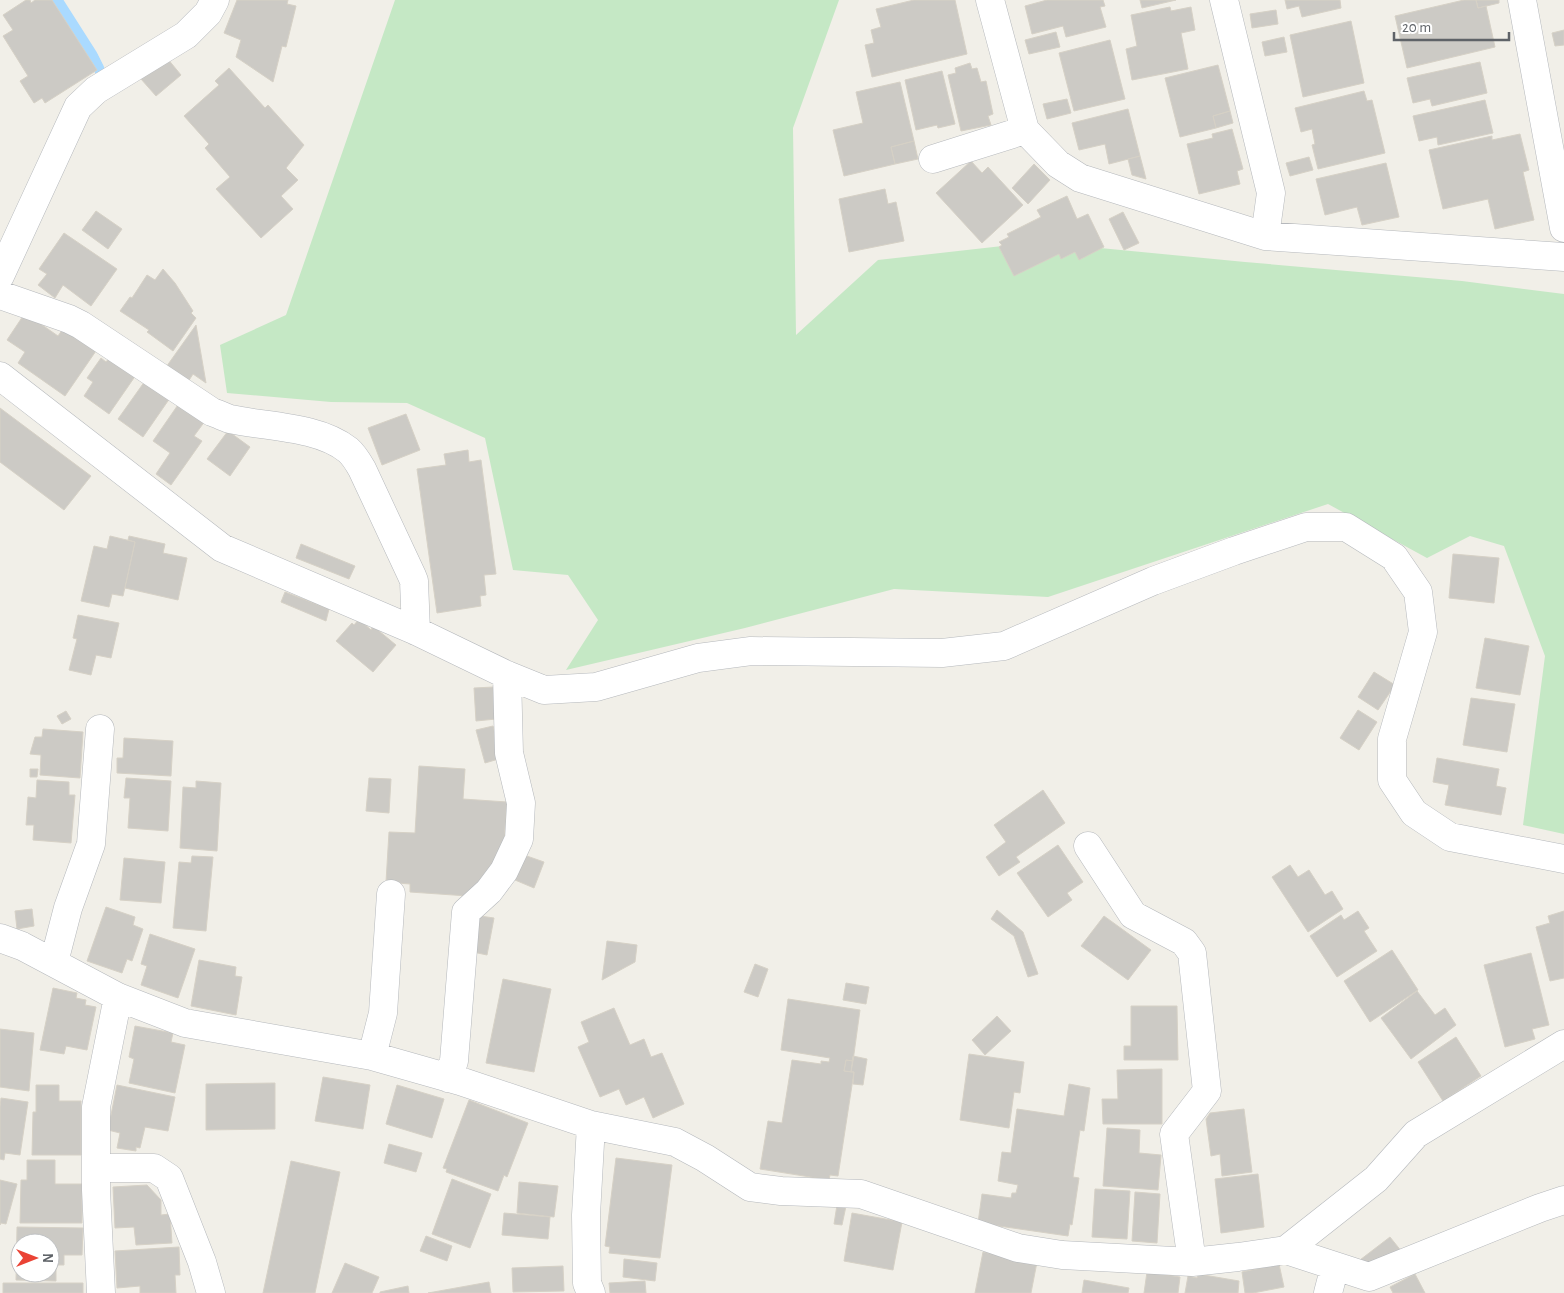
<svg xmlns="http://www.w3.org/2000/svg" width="1564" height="1293" font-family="'Alegreya Sans',sans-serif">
	<rect width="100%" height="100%" fill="#f1efe8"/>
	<path fill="#c5e8c5" d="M395 0H839L793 128 796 335 878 260 1038 242 1245 262 1462 281 1564 294V834L1523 825 1545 656 1504 546 1470 536 1427 558 1328 504 1048 597 894 589 745 628 566 670 598 620 568 575 513 570 485 438 407 403 331 402 227 393 220 345 286 315Z"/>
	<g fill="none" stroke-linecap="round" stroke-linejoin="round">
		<path stroke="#aadaff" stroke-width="11" d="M57 0 92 55 99 69"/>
	</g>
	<path fill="#cccac5" stroke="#d6d1c6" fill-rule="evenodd" d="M26 0H30L31 3 35 0H52L97 70 45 103 42 98 34 103 20 81 28 76 3 36 13 30 3 15Z
		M237 0H288L287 4 296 6 286 47 282 46 273 82 236 57 241 40 224 33Z
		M914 0H955L967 54 872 77 865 45 874 43 871 30 881 27 876 9Z
		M1047 0H1103L1105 6 1100 7 1106 27 1066 37 1063 26 1032 34 1025 6Z
		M1140 0H1176L1142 8Z
		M1285 0H1340L1341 8 1302 17 1299 6 1287 9Z
		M1464 0H1476L1478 8 1486 6 1495 47 1407 68 1395 16Z
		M1476 0H1499V3L1478 8Z
		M1170 7 1171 11 1191 7 1195 30 1181 33 1188 69 1132 80 1126 49 1137 46 1131 15Z
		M1276 10 1278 24 1252 28 1250 14Z
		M1351 21 1364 83 1303 97 1290 35Z
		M1564 30V45L1555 46 1552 33Z
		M1056 32 1060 47 1029 54 1025 40Z
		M1284 37 1287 52 1265 56 1262 42Z
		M1110 40 1125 99 1074 111 1059 53Z
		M167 58 181 75 156 96 141 79Z
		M1480 62 1487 93 1432 106 1430 99 1413 103 1407 78Z
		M970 63 972 69 977 68 981 82 986 81 993 114 988 116 991 125 961 131 948 75 956 73 955 68Z
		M1218 65 1230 111 1213 116 1216 128 1180 137 1165 78Z
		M229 68 265 108 268 105 304 145 286 168 298 180 281 196 293 209 261 238 216 189 230 177 205 148 209 144 184 116 219 85 215 81Z
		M942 71 955 124 938 128 937 125 916 130 905 80Z
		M900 82 914 141 891 147 895 164 844 176 833 130 863 123 856 92Z
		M1364 91 1367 101 1372 100 1385 153 1318 169 1312 145 1315 144 1312 129 1301 132 1295 108Z
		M1067 99 1071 113 1047 119 1043 104Z
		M1485 100 1493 133 1438 145 1437 137 1419 141 1413 116Z
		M1128 109 1140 156 1109 164 1105 144 1079 150 1072 123Z
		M1230 111 1233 123 1216 128 1213 116Z
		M1232 129 1243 169 1237 171 1240 184 1199 194 1187 144 1213 138 1212 134Z
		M1520 134 1529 170 1523 172 1534 220 1495 229 1488 199 1443 209 1429 150 1492 136V140Z
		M914 141 918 159 895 164 891 147Z
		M1140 156 1144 171 1146 179 1132 175 1128 159Z
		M1309 157 1313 170 1290 176 1286 163Z
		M971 161 982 173 988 167 1023 205 982 243 936 193Z
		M1386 163 1399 217 1362 225 1357 207 1325 215 1316 179Z
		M1034 164 1050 180 1028 204 1012 188Z
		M885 189 888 204 896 202 904 241 849 252 839 199Z
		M1067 196 1077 219 1088 214 1104 247 1079 260 1075 252 1061 259 1059 254 1014 276 999 247 1002 245 999 242 1009 237 1007 234 1041 217 1037 210Z
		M96 211 122 229 108 249 82 230Z
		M1123 212 1139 243 1124 250 1109 219Z
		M64 233 117 269 91 306 63 285 55 298 38 285 47 274 39 269Z
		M163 269 175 283 193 311 191 313 196 318 173 351 147 332 149 330 120 311 130 297 132 298 147 275 155 280Z
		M25 313 58 336 65 326 98 348 65 396 18 363 25 352 7 340Z
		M196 325 206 383 193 374 186 385 164 370Z
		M110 357 136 375 109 414 84 396 93 382 87 378 101 358 106 362Z
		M145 381 170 398 143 437 118 419Z
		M182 399 208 417 194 436 202 441 171 485 156 474 170 453 153 441Z
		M0 408 91 476 64 510 0 462Z
		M406 414 420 450 382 465 368 428Z
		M228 431 250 447 230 476 207 459Z
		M468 450 469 462 481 460 496 574 484 575 486 595 480 596 481 606 437 613 417 469 446 465 444 454Z
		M110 536 135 542 123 596 112 594 109 607 81 601 94 546 107 549Z
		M129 536 165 544 163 553 187 558 178 600 125 588 135 542 128 540Z
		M301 544 355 566 349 579 296 558Z
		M1453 554 1499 558 1494 603 1449 598Z
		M285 592 329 609 326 621 281 602Z
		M78 615 119 623 111 658 96 655 91 675 69 670 77 639 73 638Z
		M359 619 371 630 373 626 396 645 373 672 336 641 352 623 354 625Z
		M1485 638 1529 646 1520 695 1476 688Z
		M1374 672 1395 685 1378 710 1358 697Z
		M494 687 496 719 476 721 474 688Z
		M1471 698 1515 704 1507 752 1463 745Z
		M1358 710 1377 722 1359 750 1340 738Z
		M66 711 71 719 62 724 57 716Z
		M493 726 502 758 485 763 476 730Z
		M43 729 83 732 80 778 40 775 41 755 30 754 35 737H42Z
		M124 738 173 741 171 776 117 773V758H123Z
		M1437 758 1499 769 1496 786 1506 788 1501 815 1445 805 1449 785 1433 782Z
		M419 766 465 769 463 799 507 802 503 855 468 896 410 892V884L386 882 389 832 415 833Z
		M30 769H38L37 777H30Z
		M126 778 171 781 168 831 128 828 130 798H124Z
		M369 778 391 779 389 813 366 811Z
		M37 780 69 782V795H75L71 843 33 840 34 825H26L28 797 36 798Z
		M196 781 221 783 217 851 180 848 183 787 196 788Z
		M1043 790 1065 823 1016 857 1020 862 999 876 986 857 1006 842 994 825Z
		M1058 845 1083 882 1067 893 1072 900 1048 917 1017 873Z
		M524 855 544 862 534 888 515 880Z
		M192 856 213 857 206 931 173 928 179 862 191 863Z
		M124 858 165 862 161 903 120 900Z
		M1290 865 1298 877 1309 870 1325 895 1332 891 1343 909 1308 932 1272 877Z
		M106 907 135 917 133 925 143 929 132 961 127 959 122 973 87 961Z
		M32 909 34 926 17 929 15 911Z
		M997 910 1023 932 1038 974 1028 977 1014 936 991 919Z
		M1358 911 1369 928 1364 931 1377 951 1337 977 1310 936 1341 915 1344 920Z
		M1564 911V978L1550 981 1536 927 1550 923 1548 916Z
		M480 916 494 918 487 955 473 952Z
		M1104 916 1151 950 1128 980 1081 946Z
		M150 934 195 949 178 998 141 985 147 966 141 964Z
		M607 941 637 945 635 962 602 980Z
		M1392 950 1418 990 1370 1022 1344 981Z
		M1531 953 1549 1025 1532 1029 1535 1039 1505 1047 1484 965Z
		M199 960 236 967 235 976 242 977 236 1015 191 1006Z
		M755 964 768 969 758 997 744 992Z
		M503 979 551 989 534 1072 486 1063Z
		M846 983 869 987 866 1004 843 1000Z
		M53 988 77 993 76 998 86 1000 85 1005 96 1007 87 1050 66 1046 64 1054 40 1050Z
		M1417 991 1435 1015 1445 1008 1456 1025 1411 1059 1381 1018Z
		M788 999 860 1010 853 1061 846 1060 844 1071 854 1072 838 1176 830 1175 829 1180 760 1169 768 1121 782 1123 792 1060 821 1064V1061L829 1062 830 1058 781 1050Z
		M1131 1006H1177L1178 1060H1124V1046H1131Z
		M614 1008 630 1045 644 1039 651 1057 662 1053 684 1104 653 1118 644 1097 626 1105 619 1089 600 1097 578 1047 589 1042 581 1022Z
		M997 1016 1011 1031 985 1055 972 1040Z
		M135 1026 173 1033 171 1042 185 1045 175 1093 129 1083 134 1059 129 1057Z
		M0 1029 34 1033 29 1091 0 1087Z
		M1456 1037 1481 1076 1443 1101 1418 1062Z
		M969 1054 1024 1062 1020 1093 1014 1092 1009 1128 960 1120Z
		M853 1056 867 1059 863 1085 853 1084 854 1072H851Z
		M846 1060 853 1061 851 1072 844 1071Z
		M1162 1069V1124H1103L1102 1099H1118L1117 1070Z
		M323 1077 370 1085 363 1129 315 1121Z
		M275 1083V1129L206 1130V1084Z
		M1069 1084 1090 1088 1084 1131 1080 1130 1073 1177 1079 1178 1072 1225 1070 1224 1068 1236 978 1223 982 1194 1011 1198 1012 1193H1016L1018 1185 998 1181 1002 1152 1011 1153 1017 1109 1064 1116Z
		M36 1085H59V1101H81V1155H32L33 1112H36Z
		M117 1085 175 1097 168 1131 145 1127 140 1148 136 1147V1151L117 1148 120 1133 108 1130Z
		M397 1085 444 1099 432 1138 386 1124Z
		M1 1098 28 1102 20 1155 5 1153 4 1160 0 1159V1107Z
		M469 1100 528 1123 507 1177 504 1175 498 1191 446 1172 447 1169 443 1168Z
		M1244 1109 1252 1172 1222 1176 1220 1154 1211 1156 1206 1119 1210 1113Z
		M1107 1128 1140 1130 1139 1153 1161 1155 1158 1190 1103 1186Z
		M389 1144 422 1153 416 1172 384 1163Z
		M616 1158 672 1165 660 1258 609 1253 610 1247 605 1246Z
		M27 1160H55V1184H82V1223H20L21 1180H27Z
		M291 1161 340 1172 315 1293H263Z
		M1258 1174 1264 1227 1221 1233 1215 1179Z
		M452 1179 491 1194 470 1248 432 1234Z
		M0 1180 17 1184 6 1224 1 1223 0 1225Z
		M519 1182 558 1186 554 1217 517 1213Z
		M147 1185 161 1200V1215L170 1214 172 1243 136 1245 134 1227 115 1228 113 1187Z
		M1095 1189 1130 1191 1127 1239 1092 1237Z
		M1135 1192 1160 1194 1157 1243 1132 1241Z
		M837 1205 846 1206 842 1225 834 1224Z
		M504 1213 550 1217 548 1239 502 1235Z
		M852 1213 902 1222 893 1270 844 1261Z
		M17 1227 83 1228 82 1255H64V1265H56V1281L16 1280ZM20 1243H50V1273H20Z
		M426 1236 452 1246 447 1261 420 1251Z
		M1390 1237 1402 1252 1375 1262 1356 1263Z
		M179 1247 180 1275H175L176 1293H140V1286L117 1288 115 1251Z
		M983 1252 1037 1262 1031 1293H975Z
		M624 1259 657 1263 655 1281 623 1277Z
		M345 1263 379 1277 372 1293H332Z
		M1279 1264 1284 1287 1253 1293H1245L1242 1272Z
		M563 1266 564 1291 513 1292 512 1268Z
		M1147 1272 1180 1277 1178 1293H1144Z
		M1198 1274 1239 1281 1238 1293H1185L1188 1276 1197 1278Z
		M1415 1274 1425 1293H1393L1390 1287Z
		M1084 1280 1129 1288 1128 1293H1082Z
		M645 1281 646 1293H610L609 1283Z
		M489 1282 491 1293H428Z
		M3 1283H83V1293H3Z
		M408 1286 409 1293H380V1292Z"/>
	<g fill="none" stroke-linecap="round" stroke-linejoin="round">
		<g stroke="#b5b8bc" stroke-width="29">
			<path id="street" d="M990 0 1025 130 1058 164 1080 178 1265 236 1564 257
				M1224 0 1271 193 1265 236
				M1522 0 1564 228
				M933 159 1025 130
				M0 276 78 107 96 90 186 35 208 13 215 0
				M0 295 69 319 81 325 212 412C218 414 224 417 230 419 266 427 318 426 348 450 354 455 358 462 362 469L412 576 414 581 416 631
				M0 376 222 548 416 631 507 675 544 690 596 687 698 658 751 651 942 653 1004 646 1153 581 1234 551 1306 527H1346L1394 557 1418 592 1423 632 1392 739V780L1414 813 1450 837 1564 859
				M1088 846 1133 915 1184 942 1192 953 1207 1091 1174 1134 1192 1262
				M0 938 22 946 118 997 185 1023 372 1056 460 1081 591 1125 675 1142 705 1158 750 1187 781 1191 861 1194 1018 1248 1062 1255 1192 1262 1238 1257 1286 1250 1369 1277 1540 1208 1564 1200
				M54 962 68 908 91 844 100 729
				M372 1056 383 1013 391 894
				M448 1078 454 1061 466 912 489 891 504 871 519 839 521 803 509 753 507 675
				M96 1168H154L169 1178 202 1262 211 1293
				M1286 1250 1376 1179 1416 1134 1564 1044
				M101 1293 96 1190V1107L118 997
				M591 1293 587 1283 586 1215 591 1125
				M1328 1293 1335 1266"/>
		</g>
		<use href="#street" stroke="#fff" stroke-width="28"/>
	</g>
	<g transform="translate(35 1258) rotate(90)"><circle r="24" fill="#ffffff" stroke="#bfc1c3"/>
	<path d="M0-4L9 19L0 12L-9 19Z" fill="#ea4335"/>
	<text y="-8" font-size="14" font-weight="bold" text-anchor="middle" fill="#5f6368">N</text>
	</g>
	<path d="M1394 32v8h115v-8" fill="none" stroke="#5f6368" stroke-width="2.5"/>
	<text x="1402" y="32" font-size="15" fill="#5f6368" stroke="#ffffff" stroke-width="4" paint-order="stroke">20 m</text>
</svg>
